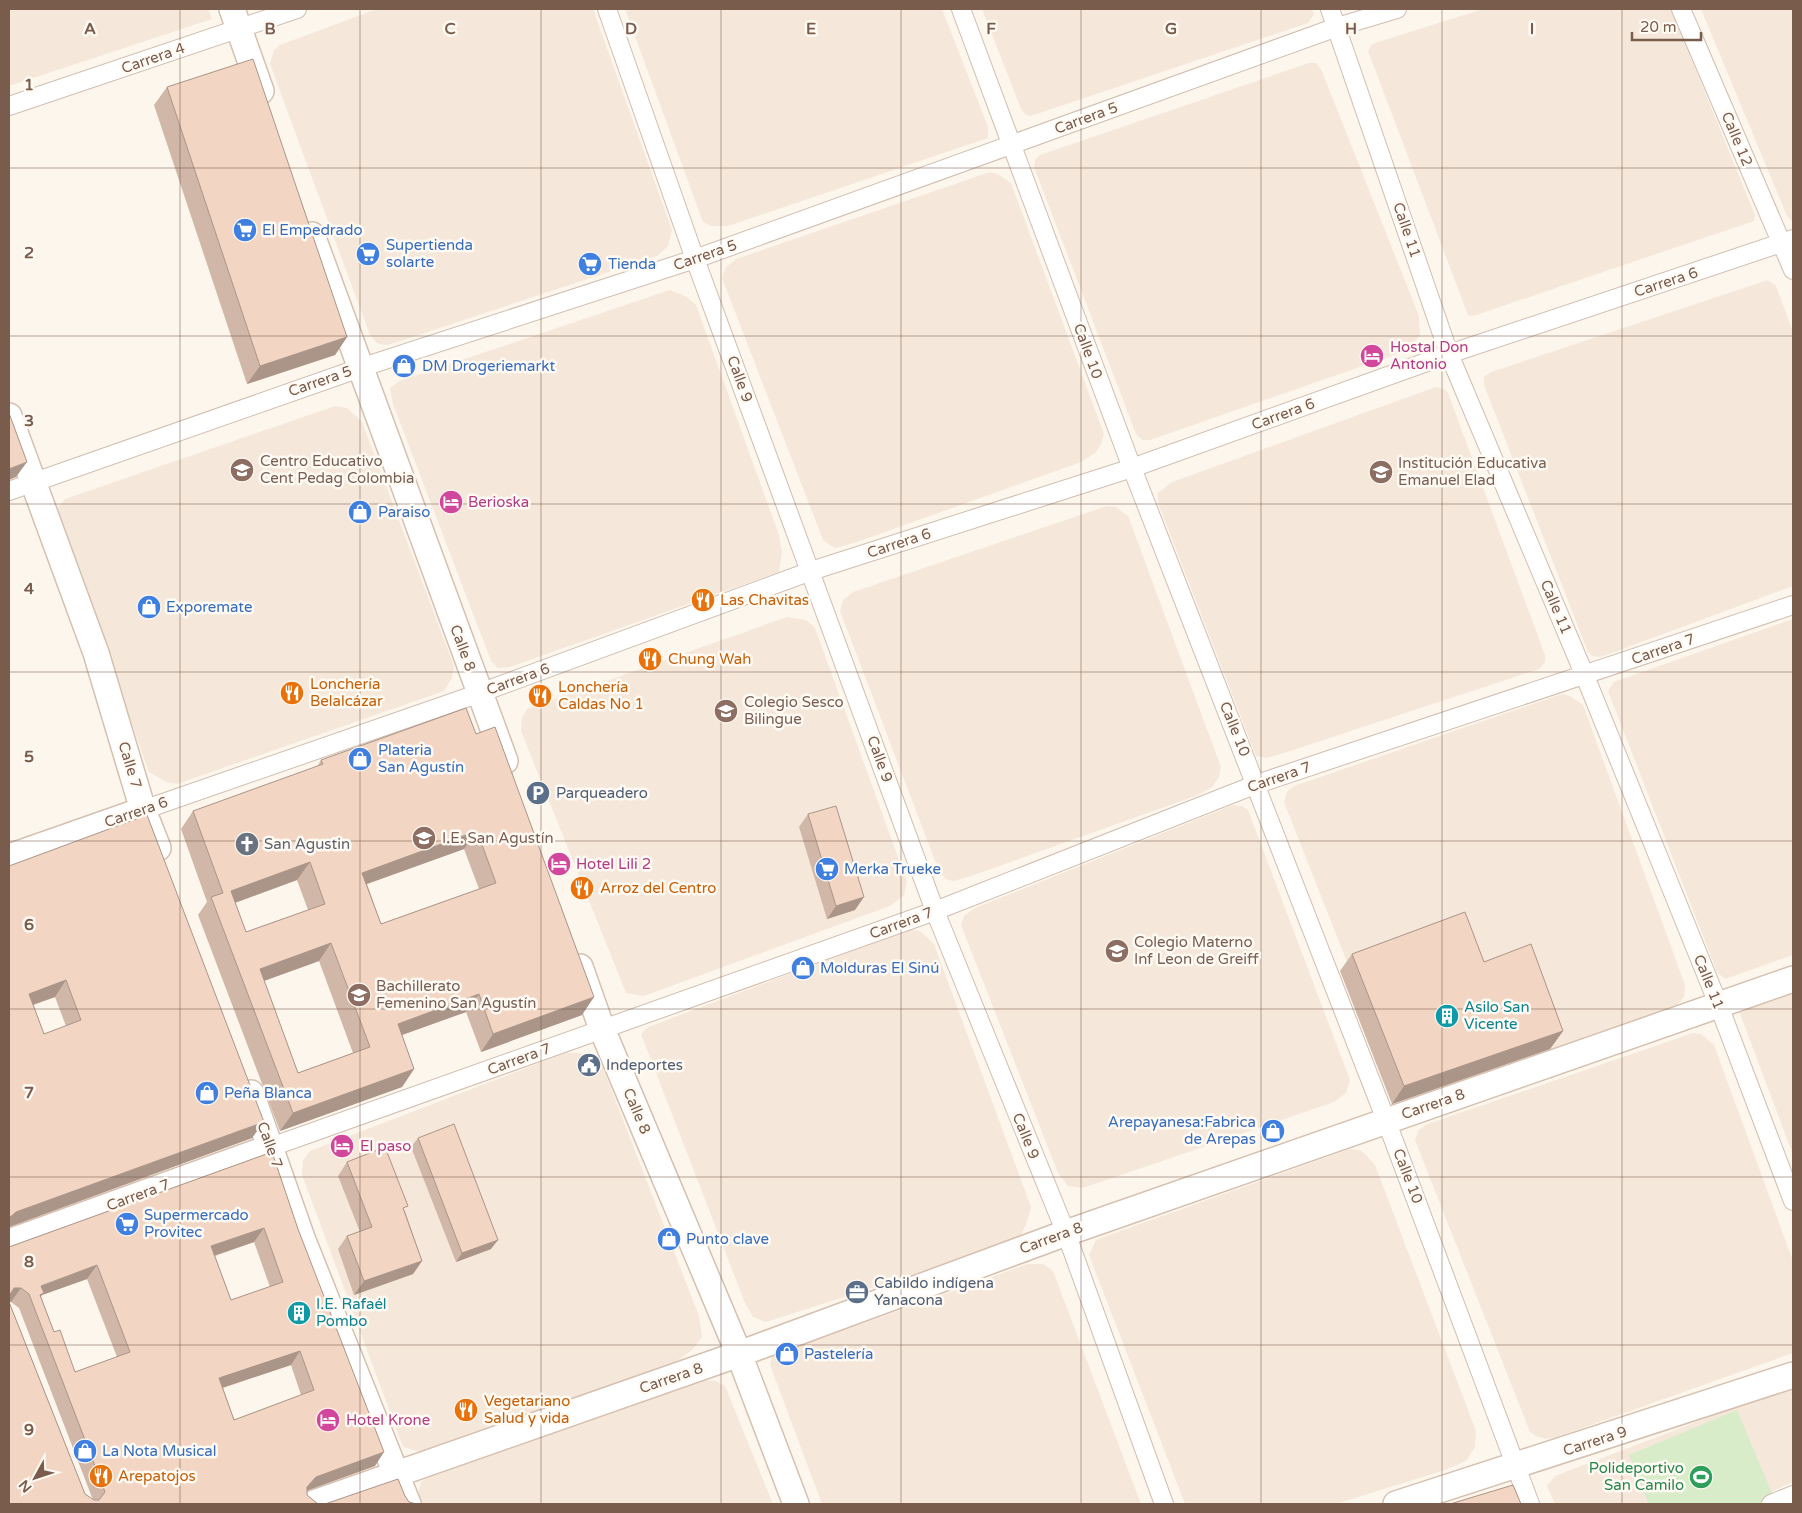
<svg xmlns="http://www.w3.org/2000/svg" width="1802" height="1513" font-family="'Varela Round',sans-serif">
	<rect width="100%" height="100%" fill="#fdf6ec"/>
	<path fill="#f5e8da" d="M9 9H208L212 19 9 86Z
		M377 9H593L672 230 668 246 657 256 388 345 378 344 370 335 270 64 274 50 280 45Z
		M625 9H942L988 127V138L728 226H711L703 222Z
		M982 9H1312L1314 14 1308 23 1031 116 1026 115 1021 109Z
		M1483 9H1671L1755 215 1754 221 1473 316 1468 315 1368 51 1372 44Z
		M1701 9H1793V222L1787 216Z
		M1309 63H1316L1321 69 1419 316 1420 336 1403 352 1150 440H1142L1136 434 1034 167 1035 160 1040 155Z
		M990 172 998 174 1011 183 1104 434 1101 444 1095 453 1081 462 857 542 836 548 831 546 823 540 722 278 726 267 736 259Z
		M1768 280 1776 286 1793 332V586L1601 657 1592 656 1588 652 1484 385V377L1491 372Z
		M670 290 687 297 696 305 779 535 782 553 779 572 510 667 498 668 491 661 393 404 390 388 399 381Z
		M1436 387 1444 389 1448 393 1545 655V662L1539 669 1281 754 1267 758 1256 756 1158 503V493L1172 482Z
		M335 406 347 408 362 422 454 666 452 678 444 691 177 784 166 782 149 772 57 515 58 507 65 499Z
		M1107 506 1116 507 1128 516 1221 767 1219 777 1212 787 1198 795 974 875 954 881 948 880 940 874 840 611 843 600 853 592Z
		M787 617 806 620 815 628 907 882 904 895 890 906 644 996 626 993 521 731 522 718 527 709Z
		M1793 619V955L1725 979 1717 972 1608 691 1614 682Z
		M1562 694 1570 696 1583 705 1685 985 1684 997 1678 1004 1665 1013 1415 1099 1405 1098 1399 1094 1284 802 1287 792 1294 786Z
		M1233 805 1242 806 1248 810 1350 1080 1346 1093 1334 1102 1083 1188 1068 1186 1058 1173 961 925 964 916 975 908Z
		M909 929 920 931 934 944 1031 1207 1027 1222 1021 1235 1010 1244 766 1322 753 1317 745 1303 641 1034 648 1027Z
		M1793 985V1155L1739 1011Z
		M1693 1033 1701 1034 1714 1045 1793 1261V1353L1557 1437 1546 1439 1536 1436 1530 1432 1415 1140 1418 1131 1425 1125Z
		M565 1053H579L588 1056 596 1060 603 1068 699 1316 702 1337 692 1350 674 1363 599 1391 424 1453 403 1447 302 1175 303 1160 310 1151Z
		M1350 1149 1360 1150 1365 1154 1375 1165 1476 1431 1475 1447 1466 1461 1445 1470 1336 1504H1185L1089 1255 1096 1240 1112 1234Z
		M1028 1264H1043L1053 1271 1141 1504H822L770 1365 772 1355 781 1349 825 1337Z
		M700 1380 716 1381 725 1386 773 1504H422L418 1495 421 1482 425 1479Z
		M1793 1385V1482L1744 1504H1555L1547 1486 1555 1476Z"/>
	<path fill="#d8ecc9" d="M1737 1410 1774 1498 1760 1504H1649L1629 1455Z"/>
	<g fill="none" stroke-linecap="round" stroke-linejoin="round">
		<g stroke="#d1beb0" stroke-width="20">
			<path id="street" d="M607 9 695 259 935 911 1066 1233 1164 1504
				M961 9 1132 468 1386 1120 1530 1504
				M1330 9 1449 354 1585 676 1719 1006 1793 1201
				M1681 9 1793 270
				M9 106 297 9
				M9 491 360 368 695 259 1337 27 1397 9
				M143 810 480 693 811 571 1132 468 1449 354 1793 239
				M271 1147 935 911 1257 784 1793 605
				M1771 1504 1793 1495"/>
		</g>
		<g stroke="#d6c0b0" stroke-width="28">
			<path id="secondary" d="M232 9 261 91
				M312 235 505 761
				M9 416 96 653 143 810 158 848
				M9 857 143 810
				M580 967 602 1029 739 1354 796 1504
				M251 1093 302 1238 408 1504
				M9 1242 271 1147
				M311 1504 739 1354 1066 1233 1793 979
				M1396 1504 1793 1375"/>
		</g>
		<use href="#street" stroke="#fff" stroke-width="18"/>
		<use href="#secondary" stroke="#fff" stroke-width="25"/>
	</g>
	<path fill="#d1b7a8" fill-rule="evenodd" d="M167 87 347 337 335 355 247 384 154 105Z
		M466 708 582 1015 481 1052 466 1012 402 1035 414 1069 402 1087 280 1131 198 915 207 902 181 829 193 811 317 767 321 760ZM464 849 479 889 381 924 367 884ZM297 880 308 910 246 932 235 903ZM319 961 353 1053 298 1073 264 981Z
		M808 814 855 910 827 919 799 827Z
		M9 866 252 1138 9 1227ZM55 997 66 1026 44 1034 33 1005Z
		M1352 954 1484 962 1563 1031 1550 1049 1392 1104 1340 971Z
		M418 1138 491 1249 456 1262 411 1147Z
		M272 1152 375 1466 307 1490V1495L318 1504 405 1496 409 1502 416 1504H9V1247ZM254 1242 270 1287 231 1300 215 1256ZM87 1279 117 1357 75 1372 54 1332 41 1297 42 1295ZM9 1302H11L19 1308 93 1500 85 1494ZM291 1365 301 1395 234 1420 223 1388Z
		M347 1162 405 1211 422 1261 413 1274 354 1295 338 1249 347 1236 360 1232 338 1176Z"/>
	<path fill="#aa9588" d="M347 337 335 355 247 384 260 366Z
		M27 462 16 477 9 480V469Z
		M477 831 464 849 350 890 362 873Z
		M310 862 297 880 218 909 231 891Z
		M864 897 855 910 827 919 836 906Z
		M331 943 319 961 247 987 260 969Z
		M66 980 55 997 18 1010 29 994Z
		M479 994 466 1012 385 1041 398 1024Z
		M594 997 582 1015 481 1052 493 1034Z
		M1563 1031 1550 1049 1392 1104 1404 1086Z
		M414 1069 402 1087 280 1131 293 1113Z
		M264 1122 252 1138 9 1227V1218L16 1212Z
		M264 1228 254 1242 201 1260 211 1246Z
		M498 1240 491 1249 456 1262 462 1253Z
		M422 1261 413 1274 354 1295 364 1281Z
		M97 1265 87 1279 42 1295 34 1307 41 1286Z
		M14 1288H21L11 1302H9V1296Z
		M300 1351 291 1365 209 1392 219 1378Z
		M384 1452 375 1466 306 1491 307 1487 316 1477Z"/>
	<path fill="#f3d5c3" stroke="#aa9588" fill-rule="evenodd" d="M253 59 347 337 260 366 167 87Z
		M9 413 27 462 9 469Z
		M466 708 476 734 495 727 594 997 493 1034 479 994 398 1024 414 1069 293 1113 211 897 223 893 193 811 323 764 321 760ZM477 831 496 883 381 924 362 873ZM310 862 325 904 246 932 231 891ZM331 943 370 1047 298 1073 260 969Z
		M836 806 864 897 836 906 808 814Z
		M147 815 264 1122 16 1212 9 1218V866ZM66 980 81 1020 44 1034 29 994Z
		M1465 912 1484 962 1531 944 1563 1031 1404 1086 1352 954Z
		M454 1124 498 1240 462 1253 418 1138Z
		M385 1147 408 1206 403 1208 422 1261 364 1281 347 1236 372 1227 347 1162Z
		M272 1152 298 1229 384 1452 316 1477 307 1487V1495L318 1504H325L398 1479 405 1496 409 1502 416 1504H9V1300V1302L85 1494 94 1500H99L105 1492 29 1294 21 1288H14L9 1296V1247ZM264 1228 283 1282 231 1300 211 1246ZM97 1265 130 1352 75 1372 60 1330 54 1332 40 1295 44 1293 41 1286ZM300 1351 314 1390 234 1420 219 1378Z
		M1513 1485 1521 1504H1450Z"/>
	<path fill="none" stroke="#7a5c4d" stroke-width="1" stroke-opacity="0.55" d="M180 9V1504M360 9V1504M541 9V1504M721 9V1504M901 9V1504M1081 9V1504M1261 9V1504M1442 9V1504M1622 9V1504M9 168H1793M9 336H1793M9 504H1793M9 672H1793M9 841H1793M9 1009H1793M9 1177H1793M9 1345H1793"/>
	<defs>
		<g id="supermarket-disc" transform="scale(1.25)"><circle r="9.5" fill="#3f7fe0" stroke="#fffaf3"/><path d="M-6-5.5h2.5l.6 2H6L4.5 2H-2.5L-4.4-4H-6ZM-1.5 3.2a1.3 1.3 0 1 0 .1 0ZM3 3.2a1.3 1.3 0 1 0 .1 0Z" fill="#fff"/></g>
		<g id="hotel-disc" transform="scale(1.25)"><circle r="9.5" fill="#d1479c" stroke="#fffaf3"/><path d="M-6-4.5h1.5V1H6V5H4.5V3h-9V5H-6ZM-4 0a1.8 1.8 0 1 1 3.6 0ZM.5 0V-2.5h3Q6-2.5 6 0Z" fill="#fff"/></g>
		<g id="shop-disc" transform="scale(1.25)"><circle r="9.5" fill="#3f7fe0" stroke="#fffaf3"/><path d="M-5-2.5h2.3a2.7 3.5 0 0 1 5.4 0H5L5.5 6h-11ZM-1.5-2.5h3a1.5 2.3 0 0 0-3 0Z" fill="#fff"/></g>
		<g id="school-disc" transform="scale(1.25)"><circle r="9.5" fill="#8d6e63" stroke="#fffaf3"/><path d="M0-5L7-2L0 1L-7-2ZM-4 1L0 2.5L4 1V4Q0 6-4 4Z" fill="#fff"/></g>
		<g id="restaurant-disc" transform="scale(1.25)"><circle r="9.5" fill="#e8710a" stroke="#fffaf3"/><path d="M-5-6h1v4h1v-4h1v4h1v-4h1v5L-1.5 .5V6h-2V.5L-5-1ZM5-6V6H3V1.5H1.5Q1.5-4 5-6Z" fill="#fff"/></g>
		<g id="parking-disc" transform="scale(1.25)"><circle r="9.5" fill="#5c6f8a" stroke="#fffaf3"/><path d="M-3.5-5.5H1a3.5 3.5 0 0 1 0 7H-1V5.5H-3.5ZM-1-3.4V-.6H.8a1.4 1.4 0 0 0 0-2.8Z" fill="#fff"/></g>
		<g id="church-disc" transform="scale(1.25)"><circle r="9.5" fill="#6b7280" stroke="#fffaf3"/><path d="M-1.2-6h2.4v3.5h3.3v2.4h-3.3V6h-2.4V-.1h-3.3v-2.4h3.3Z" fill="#fff"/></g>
		<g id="building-disc" transform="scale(1.25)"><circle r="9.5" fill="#0f9aa8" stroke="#fffaf3"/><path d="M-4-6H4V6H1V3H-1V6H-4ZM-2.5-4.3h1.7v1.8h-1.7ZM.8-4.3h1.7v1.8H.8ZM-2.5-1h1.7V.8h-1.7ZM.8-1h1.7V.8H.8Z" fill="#fff"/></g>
		<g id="civic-disc" transform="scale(1.25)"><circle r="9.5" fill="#5c6f8a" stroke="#fffaf3"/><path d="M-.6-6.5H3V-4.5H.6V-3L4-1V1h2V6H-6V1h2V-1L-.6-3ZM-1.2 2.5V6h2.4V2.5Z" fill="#fff"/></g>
		<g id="office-disc" transform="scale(1.25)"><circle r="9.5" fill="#5c6f8a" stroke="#fffaf3"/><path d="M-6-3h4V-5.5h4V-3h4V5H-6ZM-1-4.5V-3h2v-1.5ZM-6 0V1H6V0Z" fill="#fff"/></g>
		<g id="stadium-disc" transform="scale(1.25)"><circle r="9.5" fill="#2e9e5b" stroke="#fffaf3"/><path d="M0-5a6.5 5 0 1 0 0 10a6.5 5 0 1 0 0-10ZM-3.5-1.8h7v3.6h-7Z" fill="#fff"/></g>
	</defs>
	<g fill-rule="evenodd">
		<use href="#supermarket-disc" x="245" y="230"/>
		<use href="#supermarket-disc" x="368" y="254"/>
		<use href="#supermarket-disc" x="590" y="264"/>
		<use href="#hotel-disc" x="1372" y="356"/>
		<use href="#shop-disc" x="404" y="366"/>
		<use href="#school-disc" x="242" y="470"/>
		<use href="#school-disc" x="1381" y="472"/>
		<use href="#hotel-disc" x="451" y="502"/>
		<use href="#shop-disc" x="360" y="512"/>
		<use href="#restaurant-disc" x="703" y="600"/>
		<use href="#shop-disc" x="149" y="607"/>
		<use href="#restaurant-disc" x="650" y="659"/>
		<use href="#restaurant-disc" x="292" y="693"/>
		<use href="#restaurant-disc" x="540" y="696"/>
		<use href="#school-disc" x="726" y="711"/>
		<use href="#shop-disc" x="360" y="759"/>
		<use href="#parking-disc" x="538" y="793"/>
		<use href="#school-disc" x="424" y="838"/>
		<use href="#church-disc" x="247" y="844"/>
		<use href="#hotel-disc" x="559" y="864"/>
		<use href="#supermarket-disc" x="827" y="869"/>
		<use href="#restaurant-disc" x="582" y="888"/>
		<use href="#school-disc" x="1117" y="951"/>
		<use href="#shop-disc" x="803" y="968"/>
		<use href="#school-disc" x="359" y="995"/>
		<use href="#building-disc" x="1447" y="1016"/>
		<use href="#civic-disc" x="589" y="1065"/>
		<use href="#shop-disc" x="207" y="1093"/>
		<use href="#shop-disc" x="1273" y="1131"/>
		<use href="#hotel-disc" x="342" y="1146"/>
		<use href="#supermarket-disc" x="127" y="1224"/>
		<use href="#shop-disc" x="669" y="1239"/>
		<use href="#office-disc" x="857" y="1292"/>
		<use href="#building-disc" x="299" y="1313"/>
		<use href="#shop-disc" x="787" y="1354"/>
		<use href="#restaurant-disc" x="466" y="1410"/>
		<use href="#hotel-disc" x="328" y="1420"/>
		<use href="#shop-disc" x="85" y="1451"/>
		<use href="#restaurant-disc" x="101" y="1476"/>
		<use href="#stadium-disc" x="1701" y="1477"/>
	</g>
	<g text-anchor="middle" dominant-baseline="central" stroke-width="5" stroke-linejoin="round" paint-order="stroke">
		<g font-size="15" fill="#7a5c4d" stroke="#fffaf3">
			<text transform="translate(153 58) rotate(-19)">Carrera 4</text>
			<text transform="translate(1086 118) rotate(-20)">Carrera 5</text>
			<text transform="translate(1737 139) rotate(67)">Calle 12</text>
			<text transform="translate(1407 230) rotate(71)">Calle 11</text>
			<text transform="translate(705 255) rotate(-19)">Carrera 5</text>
			<text transform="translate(1666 282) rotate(-18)">Carrera 6</text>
			<text transform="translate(1088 351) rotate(70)">Calle 10</text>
			<text transform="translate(740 379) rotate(70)">Calle 9</text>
			<text transform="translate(320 381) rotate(-19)">Carrera 5</text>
			<text transform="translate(1283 414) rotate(-20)">Carrera 6</text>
			<text transform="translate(899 543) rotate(-18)">Carrera 6</text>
			<text transform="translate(1556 607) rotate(67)">Calle 11</text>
			<text transform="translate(463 648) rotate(70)">Calle 8</text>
			<text transform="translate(1663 649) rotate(-19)">Carrera 7</text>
			<text transform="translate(518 679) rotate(-20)">Carrera 6</text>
			<text transform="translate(1235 729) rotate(68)">Calle 10</text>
			<text transform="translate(880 759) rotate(70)">Calle 9</text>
			<text transform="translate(130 765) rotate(73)">Calle 7</text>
			<text transform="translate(1279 777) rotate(-19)">Carrera 7</text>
			<text transform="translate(136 812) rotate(-19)">Carrera 6</text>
			<text transform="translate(901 923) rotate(-20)">Carrera 7</text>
			<text transform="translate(1709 982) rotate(68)">Calle 11</text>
			<text transform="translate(519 1059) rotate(-20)">Carrera 7</text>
			<text transform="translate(1433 1104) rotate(-19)">Carrera 8</text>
			<text transform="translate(637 1111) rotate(67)">Calle 8</text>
			<text transform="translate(1026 1136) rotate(68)">Calle 9</text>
			<text transform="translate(270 1145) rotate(70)">Calle 7</text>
			<text transform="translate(1408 1176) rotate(69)">Calle 10</text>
			<text transform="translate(138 1195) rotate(-20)">Carrera 7</text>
			<text transform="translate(1051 1238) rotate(-20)">Carrera 8</text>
			<text transform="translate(671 1378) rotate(-19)">Carrera 8</text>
			<text transform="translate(1595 1441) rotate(-18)">Carrera 9</text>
		</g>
		<g font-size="15" fill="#366cbe" stroke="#fffaf3" text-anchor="start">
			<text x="262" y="230">El Empedrado</text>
			<text x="386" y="245">Supertienda<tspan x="386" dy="17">solarte</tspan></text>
			<text x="608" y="264">Tienda</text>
			<text x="422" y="366">DM Drogeriemarkt</text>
			<text x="378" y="512">Paraiso</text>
			<text x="166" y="607">Exporemate</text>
			<text x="378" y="750">Plateria<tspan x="378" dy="17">San Agustín</tspan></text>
			<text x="844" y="869">Merka Trueke</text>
			<text x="820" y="968">Molduras El Sinú</text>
			<text x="224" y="1093">Peña Blanca</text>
			<text x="1256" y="1122" text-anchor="end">Arepayanesa:Fabrica<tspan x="1256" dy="17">de Arepas</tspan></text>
			<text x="144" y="1215">Supermercado<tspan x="144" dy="17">Provitec</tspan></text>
			<text x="686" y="1239">Punto clave</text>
			<text x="804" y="1354">Pastelería</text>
			<text x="102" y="1451">La Nota Musical</text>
		</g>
		<g font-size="15" fill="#b23c85" stroke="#fffaf3" text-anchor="start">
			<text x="1390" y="347">Hostal Don<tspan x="1390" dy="17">Antonio</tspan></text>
			<text x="468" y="502">Berioska</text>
			<text x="576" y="864">Hotel Lili 2</text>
			<text x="360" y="1146">El paso</text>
			<text x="346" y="1420">Hotel Krone</text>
		</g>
		<g font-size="15" fill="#785e54" stroke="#fffaf3" text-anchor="start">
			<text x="260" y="461">Centro Educativo<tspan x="260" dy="17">Cent Pedag Colombia</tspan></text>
			<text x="1398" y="463">Institución Educativa<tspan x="1398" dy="17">Emanuel Elad</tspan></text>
			<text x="744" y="702">Colegio Sesco<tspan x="744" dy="17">Bilingue</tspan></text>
			<text x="442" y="838">I.E. San Agustín</text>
			<text x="1134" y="942">Colegio Materno<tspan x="1134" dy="17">Inf Leon de Greiff</tspan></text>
			<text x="376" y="986">Bachillerato<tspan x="376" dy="17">Femenino San Agustín</tspan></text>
		</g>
		<g font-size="15" fill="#c56008" stroke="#fffaf3" text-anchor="start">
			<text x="720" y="600">Las Chavitas</text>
			<text x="668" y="659">Chung Wah</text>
			<text x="310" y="684">Lonchería<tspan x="310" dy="17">Belalcázar</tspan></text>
			<text x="558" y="687">Lonchería<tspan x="558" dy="17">Caldas No 1</tspan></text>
			<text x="600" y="888">Arroz del Centro</text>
			<text x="484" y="1401">Vegetariano<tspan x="484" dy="17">Salud y vida</tspan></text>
			<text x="118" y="1476">Arepatojos</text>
		</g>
		<g font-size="15" fill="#4e5e75" stroke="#fffaf3" text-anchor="start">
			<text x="556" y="793">Parqueadero</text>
			<text x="606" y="1065">Indeportes</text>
			<text x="874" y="1283">Cabildo indígena<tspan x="874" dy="17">Yanacona</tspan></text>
		</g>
		<g font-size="15" fill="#5b616d" stroke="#fffaf3" text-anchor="start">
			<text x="264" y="844">San Agustin</text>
		</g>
		<g font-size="15" fill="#0d838f" stroke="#fffaf3" text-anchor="start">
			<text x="1464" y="1007">Asilo San<tspan x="1464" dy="17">Vicente</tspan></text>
			<text x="316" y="1304">I.E. Rafaél<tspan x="316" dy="17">Pombo</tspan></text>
		</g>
		<g font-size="15" fill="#27864d" stroke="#fffaf3" text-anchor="end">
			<text x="1684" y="1468">Polideportivo<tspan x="1684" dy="17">San Camilo</tspan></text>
		</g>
	</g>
	<g font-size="16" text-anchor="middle" font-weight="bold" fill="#7a5c4d" stroke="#fffaf3" stroke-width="5" stroke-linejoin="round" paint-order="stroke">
		<text x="90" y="34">A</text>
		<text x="270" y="34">B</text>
		<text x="450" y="34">C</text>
		<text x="631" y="34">D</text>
		<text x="811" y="34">E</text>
		<text x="991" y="34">F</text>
		<text x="1171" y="34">G</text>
		<text x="1351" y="34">H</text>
		<text x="1532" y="34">I</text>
		<text x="29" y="90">1</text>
		<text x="29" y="258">2</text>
		<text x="29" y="426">3</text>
		<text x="29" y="594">4</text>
		<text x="29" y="762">5</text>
		<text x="29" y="930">6</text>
		<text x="29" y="1098">7</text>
		<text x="29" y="1267">8</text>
		<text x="29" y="1435">9</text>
	</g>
	<rect width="1802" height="1513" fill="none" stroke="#7a5c4d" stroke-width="20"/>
	<g transform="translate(35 1478) rotate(230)" stroke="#fffaf3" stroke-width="4" paint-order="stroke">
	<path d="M0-4L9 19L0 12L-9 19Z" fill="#7a5c4d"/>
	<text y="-8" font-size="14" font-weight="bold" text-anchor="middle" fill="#7a5c4d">N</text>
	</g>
	<path d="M1632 32v8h69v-8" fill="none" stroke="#7a5c4d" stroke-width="2.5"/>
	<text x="1640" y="32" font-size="15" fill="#7a5c4d" stroke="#fffaf3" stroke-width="4" paint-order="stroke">20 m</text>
</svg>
